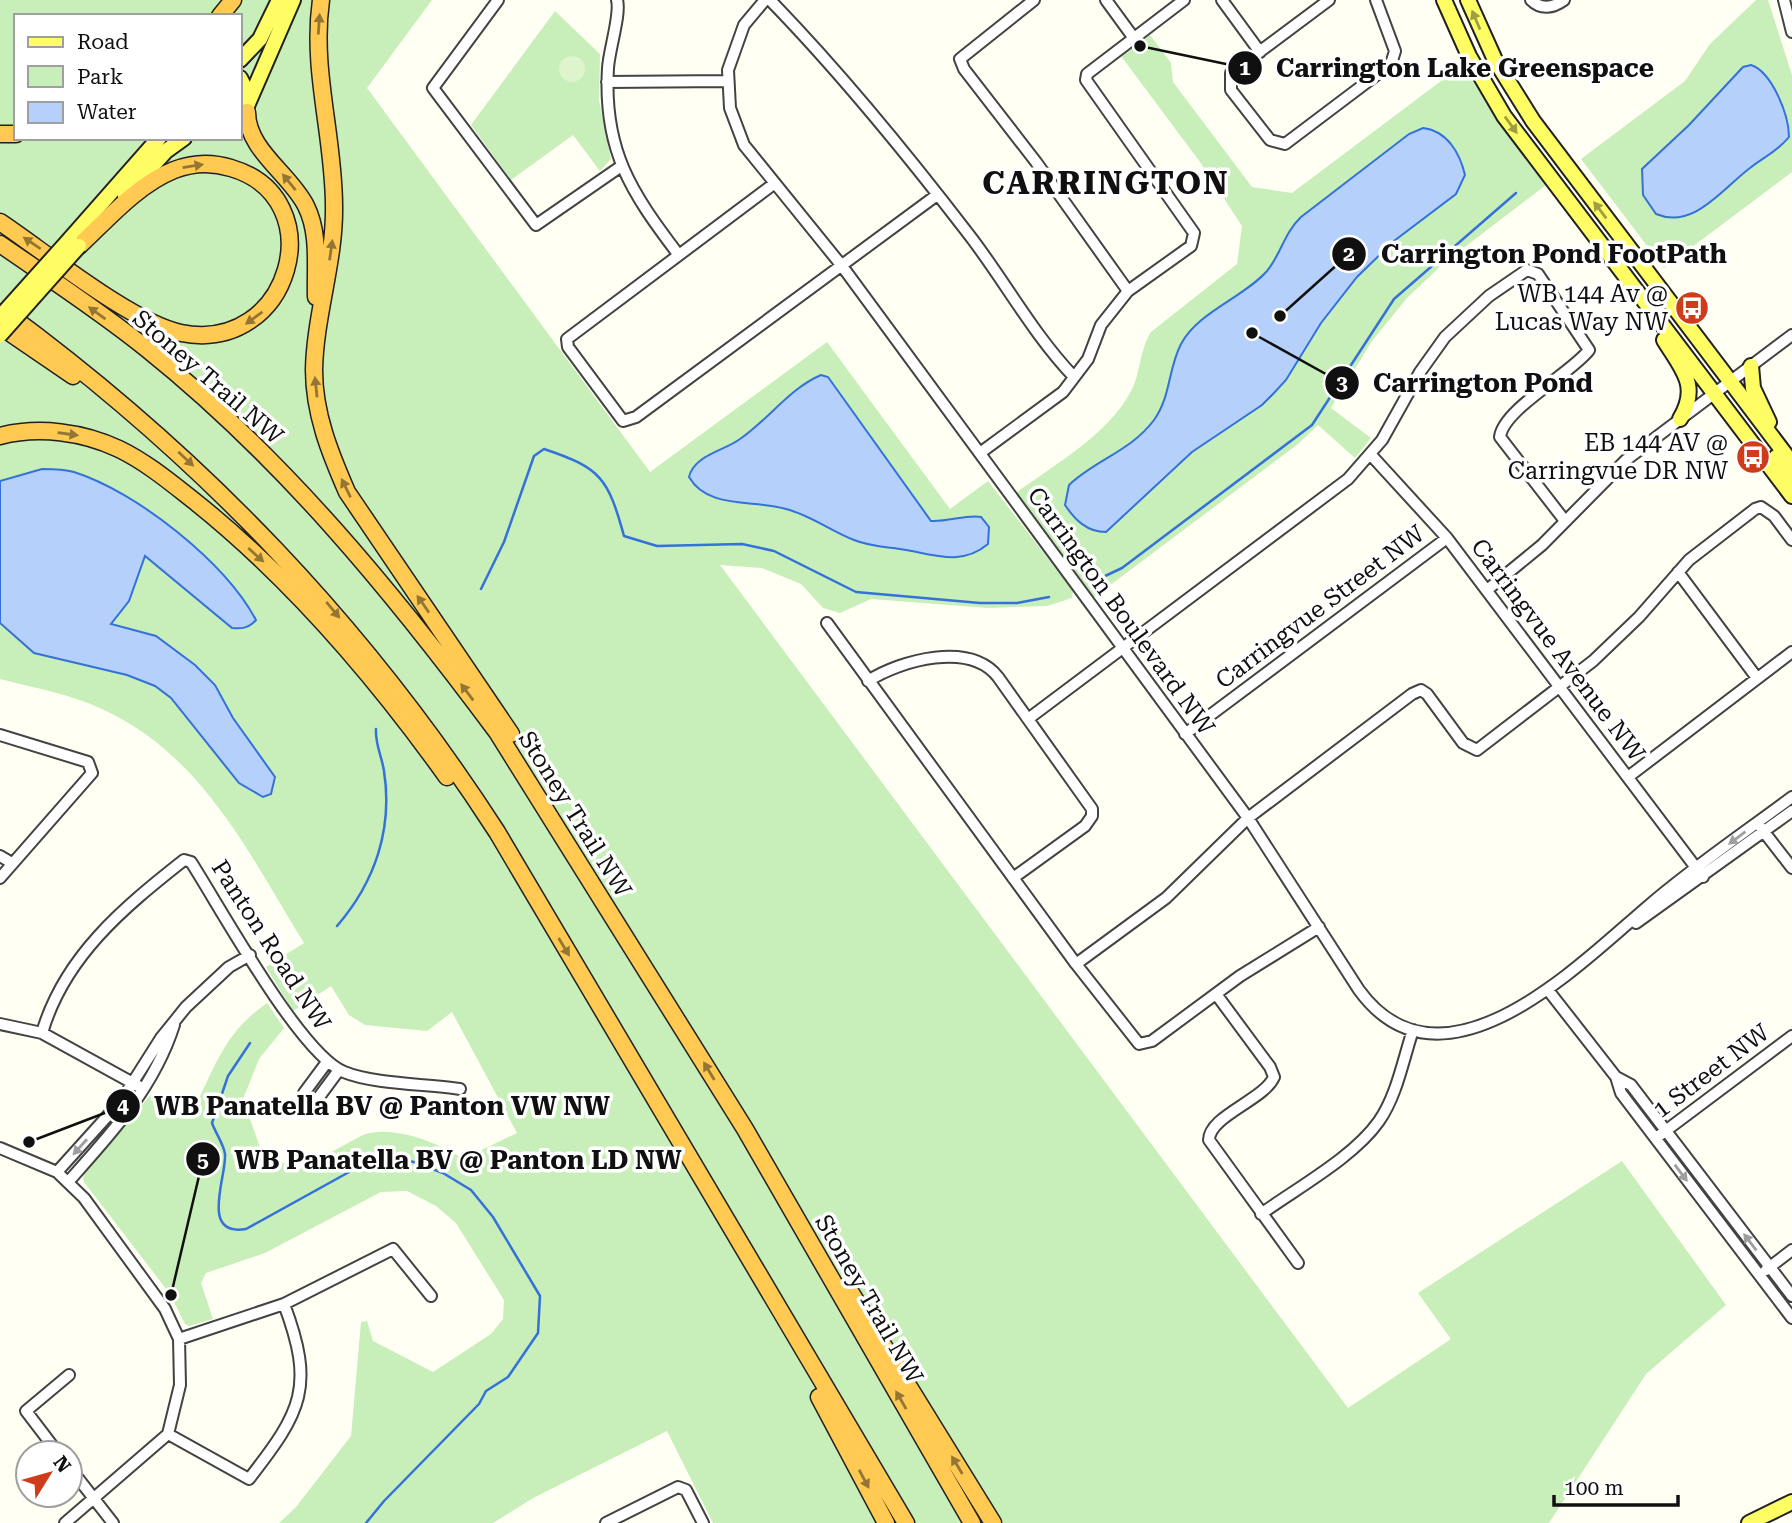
<svg xmlns="http://www.w3.org/2000/svg" width="1792" height="1523" font-family="'Roboto Serif',serif">
	<rect width="100%" height="100%" fill="#fffff4"/>
	<path fill="#c8eeb9" fill-rule="evenodd" d="M0 0H432L367 88 650 472 827 342 950 509 988 481 1073 591 1072 598 1047 606 988 608 871 599 840 613 823 608 801 584 762 568 720 565 1348 1408 1451 1339 1418 1293 1622 1161 1726 1305 1646 1374 1549 1523H713L667 1431 533 1498 493 1523H279L296 1507 351 1436 361 1322 367 1321 373 1341 433 1372 491 1334 503 1319 504 1300 456 1223 436 1206 407 1191 381 1192 265 1253 206 1273 201 1283 213 1319 189 1326 185 1324 170 1294 84 1182 83 1176 153 1092 190 1116C215 1070 221 1035 267 1003L284 1028 259 1059 243 1099 262 1153 298 1170 361 1136C389 1123 440 1143 463 1159L517 1133 452 1012 427 1031 365 1025 349 1015 331 986 293 1011 266 967 304 943C249 854 203 755 102 709 70 694 35 688 0 679ZM16 16H240V138H16Z
		M1756 0H1768L1792 75V172L1664 268 1581 159 1685 81 1710 44Z
		M555 11 600 54 599 100 611 159 600 171 573 135 511 180 471 125Z
		M1150 35 1171 63 1173 82 1252 187 1292 193 1465 63 1499 122 1546 185 1445 262 1407 298 1372 341 1331 408 1371 438 1355 458 1318 425 1298 444 1093 598 1025 509 1016 493C1055 464 1106 436 1130 393 1141 374 1139 351 1151 332L1237 264 1242 226 1200 162 1121 56Z"/>
	<path fill="#ddf4cc" d="M559 69a13 13 0 1 1 26 0a13 13 0 1 1-26 0Z"/>
	<path fill="#b4d0fb" stroke="#3471d9" stroke-width="2" d="M1751 65C1772 72 1789 115 1789 137 1778 151 1764 157 1750 168 1723 188 1694 230 1656 214L1643 195 1642 169 1689 125 1743 67Z
		M1423 128C1448 131 1460 154 1465 175L1456 194 1394 241 1357 277 1321 323 1286 380 1274 393 1262 405 1192 452 1106 532C1087 532 1075 520 1065 505L1069 485C1095 460 1131 451 1154 420 1171 396 1168 369 1181 344 1198 312 1243 298 1267 271 1281 254 1284 233 1301 217L1409 134Z
		M821 375 828 377 931 521C948 522 968 514 981 517L989 527 988 544C962 566 935 555 906 550 889 547 871 547 854 540 831 531 810 515 786 509 754 499 708 510 689 477 694 455 724 451 740 439 768 420 790 388 821 375Z
		M42 469C52 469 64 469 74 472 137 492 225 562 256 620 249 628 242 629 232 628L145 556 129 601 111 624 156 636 195 665 215 685 233 718 275 777 271 794 263 797 239 783 171 698 155 686 127 675 34 653 0 623V481Z"/>
	<g fill="none" stroke-linecap="round" stroke-linejoin="round">
		<path stroke="#3471d9" stroke-width="2.5" d="M1103 577 1122 568 1312 425 1394 299 1516 193
			M481 589 504 542 534 456 544 449C601 468 608 478 624 536L657 546 742 544 774 551 856 592 980 603H1017L1049 597
			M337 926C375 882 393 829 384 771 382 757 375 744 376 729
			M250 1043 228 1076 212 1123C215 1132 224 1145 225 1154 227 1176 199 1237 246 1229L369 1161 387 1157 414 1162 443 1173 471 1190 493 1217 540 1296 538 1333 508 1377 486 1391 479 1404 384 1501 366 1523"/>
		<g stroke="#434343" stroke-width="14">
			<path id="minor" d="M498 0 433 88 536 225 620 167
				M617 0C621 14 609 50 608 68 603 150 631 192 678 254
				M765 0 744 25 728 70 730 108 744 145 842 266 1248 818 1359 990C1442 1104 1579 965 1647 907 1693 867 1744 833 1792 797
				M770 0C842 74 907 154 970 236 1006 283 1033 334 1074 377
				M1034 0 960 59 964 69 1036 162 1128 291
				M1106 0 1133 37
				M1222 0 1260 52
				M1329 0 1231 73V90L1270 140 1285 144 1391 64 1395 51 1376 0
				M1531 0C1541 10 1553 8 1564 0
				M1784 0 1792 32
				M607 82 727 81
				M775 183 567 339 568 347 623 421 636 417 937 195
				M980 453 1063 392 1088 359 1101 325 1128 291 1191 246 1194 233 1086 80 1087 74 1184 0
				M1371 455 1447 538 1703 877
				M1678 572 1757 678
				M1487 590 1542 545 1626 460 1792 335
				M827 623 1076 964 1139 1044 1152 1041 1240 976 1319 927
				M868 681C901 660 970 641 998 677L1092 809V816L1085 826 1013 878
				M1028 719 1348 479 1382 440 1420 372 1445 337 1489 296 1527 270 1538 274 1589 350C1572 373 1503 409 1500 437L1565 521
				M1185 734 1447 538
				M0 735 88 762 92 773 0 878
				M1628 777 1792 652
				M1761 828 1792 868
				M0 856 12 863
				M1636 923 1792 811
				M1076 964 1166 898 1248 818 1412 694 1421 690 1427 694 1463 743 1477 750 1593 661 1639 617 1689 560 1755 509 1761 507 1774 516 1792 540
				M1548 990 1616 1077 1621 1093 1792 1318
				M1216 994 1270 1067 1274 1077C1264 1100 1209 1116 1209 1140L1298 1263
				M0 1024 42 1033 140 1087
				M42 1033C64 957 123 908 184 860L191 862C220 907 300 1054 344 1072 373 1084 427 1084 460 1089
				M327 1062 304 1093 307 1102 316 1101 339 1070
				M1616 1077 1631 1085 1792 1296
				M1660 1135 1792 1036
				M0 1148 57 1172 84 1198 165 1309 179 1339 180 1385 168 1434 65 1523
				M57 1172 121 1101 161 1038 186 1007 229 967 250 955
				M68 1182C111 1134 154 1088 174 1025
				M1261 1214C1297 1188 1354 1157 1379 1121 1397 1095 1403 1060 1413 1030
				M1766 1270 1792 1250
				M179 1339 284 1304 393 1249 431 1296
				M168 1434 249 1479C302 1411 315 1387 284 1304
				M58 1453 26 1411 69 1375
				M70 1468 113 1523
				M606 1523 678 1487 686 1490 703 1523"/>
		</g>
		<g stroke="#212121" stroke-width="18">
			<path id="major" d="M1444 0 1469 56 1504 116 1792 496
				M1468 0 1495 60 1533 121 1792 463
				M240 60 260 39 279 0
				M240 78 250 98
				M240 122 293 0
				M125 196 166 151 184 138
				M70 239 159 138
				M1664 340C1682 369 1700 386 1680 419
				M1751 366 1753 388 1769 422
				M1776 457 1792 478
				M1749 1523 1792 1502"/>
		</g>
		<g stroke="#212121" stroke-width="19">
			<path id="highway" d="M321 0C311 70 334 136 334 206 335 261 315 315 314 370 314 414 330 453 347 492L511 734
				M220 16 233 0
				M247 112C247 150 290 174 306 206 320 234 315 267 316 297
				M0 134H16
				M0 222C45 252 132 323 181 333 291 355 334 198 231 168 212 162 192 163 174 170 137 185 108 219 79 246
				M0 244C49 278 100 311 147 349 283 458 393 592 497 732L745 1129 972 1523
				M5 312C202 457 364 626 497 832L906 1523
				M0 326 73 376
				M0 436C39 426 83 432 119 449 146 462 170 482 193 500 291 578 374 675 447 777
				M851 1293 993 1523
				M819 1397 886 1523"/>
		</g>
		<use href="#minor" stroke="#fff" stroke-width="10"/>
		<use href="#major" stroke="#fffd64" stroke-width="14"/>
		<use href="#highway" stroke="#ffc952" stroke-width="16"/>
		<g stroke="#212121" stroke-width="18" stroke-linecap="butt">
			<path id="major-bridge" d="M0 317 70 239
				M0 335 79 246"/>
		</g>
		<use href="#major-bridge" stroke="#fffd64" stroke-width="14"/>
	</g>
	<defs><path id="oneway-solid" d="M-6-.8H1V-3.2L6.5 0L1 3.2V.8H-6Z" transform="scale(1.75)"/></defs>
	<g fill="#9f9e42">
		<use href="#oneway-solid" transform="translate(1476 20) rotate(-113)"/>
		<use href="#oneway-solid" transform="translate(1511 125) rotate(54)"/>
		<use href="#oneway-solid" transform="translate(1600 210) rotate(-127)"/>
	</g>
	<g fill="#937634">
		<use href="#oneway-solid" transform="translate(319 24) rotate(-86)"/>
		<use href="#oneway-solid" transform="translate(193 166) rotate(-9)"/>
		<use href="#oneway-solid" transform="translate(289 182) rotate(-129)"/>
		<use href="#oneway-solid" transform="translate(32 243) rotate(-146)"/>
		<use href="#oneway-solid" transform="translate(331 250) rotate(-82)"/>
		<use href="#oneway-solid" transform="translate(97 313) rotate(-144)"/>
		<use href="#oneway-solid" transform="translate(254 318) rotate(144)"/>
		<use href="#oneway-solid" transform="translate(316 387) rotate(-96)"/>
		<use href="#oneway-solid" transform="translate(68 434) rotate(8)"/>
		<use href="#oneway-solid" transform="translate(186 459) rotate(43)"/>
		<use href="#oneway-solid" transform="translate(346 488) rotate(-116)"/>
		<use href="#oneway-solid" transform="translate(256 555) rotate(42)"/>
		<use href="#oneway-solid" transform="translate(423 604) rotate(-125)"/>
		<use href="#oneway-solid" transform="translate(333 610) rotate(50)"/>
		<use href="#oneway-solid" transform="translate(467 692) rotate(-127)"/>
		<use href="#oneway-solid" transform="translate(564 947) rotate(59)"/>
		<use href="#oneway-solid" transform="translate(709 1071) rotate(-121)"/>
		<use href="#oneway-solid" transform="translate(901 1400) rotate(-120)"/>
		<use href="#oneway-solid" transform="translate(957 1465) rotate(-121)"/>
		<use href="#oneway-solid" transform="translate(864 1479) rotate(62)"/>
	</g>
	<g fill="#9f9f9f">
		<use href="#oneway-solid" transform="translate(1737 838) rotate(143)"/>
		<use href="#oneway-solid" transform="translate(80 1147) rotate(132)"/>
		<use href="#oneway-solid" transform="translate(1681 1173) rotate(53)"/>
		<use href="#oneway-solid" transform="translate(1750 1242) rotate(-127)"/>
	</g>
	<defs>
		<g id="bus-disc" transform="scale(1.75)"><circle r="9.5" fill="#ce3c1b" stroke="#fff"/><path d="M-5-6H5V4H4V6H2V4H-2V6H-4V4H-5ZM-3.5-4V0h7V-4ZM-3.5 1.2v1.5H-2V1.2ZM2 1.2v1.5H3.5V1.2Z" fill="#fff"/></g>
	</defs>
	<g fill-rule="evenodd">
		<use href="#bus-disc" x="1692" y="308"/>
		<use href="#bus-disc" x="1753" y="457"/>
	</g>
	<g text-anchor="middle" dominant-baseline="central" stroke-width="7" stroke-linejoin="round" paint-order="stroke">
		<g font-size="24" fill="#101010" stroke="#fff" text-anchor="end">
			<text x="1668" y="294">WB 144 Av @<tspan x="1668" dy="28">Lucas Way NW</tspan></text>
			<text x="1728" y="443">EB 144 AV @<tspan x="1728" dy="28">Carringvue DR NW</tspan></text>
		</g>
		<g font-size="24" fill="#101010" stroke="#fff">
			<text transform="translate(208 377) rotate(41)">Stoney Trail NW</text>
			<text transform="translate(1320 607) rotate(-37)">Carringvue Street NW</text>
			<text transform="translate(1121 611) rotate(54)">Carrington Boulevard NW</text>
			<text transform="translate(1558 650) rotate(53)">Carringvue Avenue NW</text>
			<text transform="translate(575 814) rotate(58)">Stoney Trail NW</text>
			<text transform="translate(271 945) rotate(57)">Panton Road NW</text>
			<text transform="translate(1711 1071) rotate(-37)">1 Street NW</text>
			<text transform="translate(869 1299) rotate(60)">Stoney Trail NW</text>
		</g>
		<g font-size="32" font-weight="bold" letter-spacing="2" fill="#101010" stroke="#fff">
			<text x="1106" y="183">CARRINGTON</text>
		</g>
	</g>
	<path fill="none" stroke="#101010" stroke-width="2.5" d="M1140 46L1245 68M1280 316L1349 254M1252 333L1342 383M29 1142L123 1106M171 1295L203 1159"/>
	<g fill="#101010" stroke="#fff" stroke-width="2.5">
		<circle cx="1140" cy="46" r="7"/>
		<circle cx="1280" cy="316" r="7"/>
		<circle cx="1252" cy="333" r="7"/>
		<circle cx="29" cy="1142" r="7"/>
		<circle cx="171" cy="1295" r="7"/>
		<circle cx="1245" cy="68" r="18"/>
		<circle cx="1349" cy="254" r="18"/>
		<circle cx="1342" cy="383" r="18"/>
		<circle cx="123" cy="1106" r="18"/>
		<circle cx="203" cy="1159" r="18"/>
	</g>
	<g font-size="21" text-anchor="middle" font-weight="bold" fill="#fff">
		<text x="1245" y="75">1</text>
		<text x="1349" y="261">2</text>
		<text x="1342" y="390">3</text>
		<text x="123" y="1113">4</text>
		<text x="203" y="1167">5</text>
	</g>
	<g font-size="26" text-anchor="middle" font-weight="bold" fill="#101010" stroke="#fff" stroke-width="7" stroke-linejoin="round" paint-order="stroke">
		<text x="1465" y="77">Carrington Lake Greenspace</text>
		<text x="1554" y="263">Carrington Pond FootPath</text>
		<text x="1483" y="392">Carrington Pond</text>
		<text x="382" y="1115">WB Panatella BV @ Panton VW NW</text>
		<text x="458" y="1169">WB Panatella BV @ Panton LD NW</text>
	</g>
	<rect x="14" y="14" width="228" height="126" fill="#ffffff" stroke="#9f9f9f" stroke-width="2"/>
	<rect x="28" y="37" width="35" height="10" fill="#fffd64" stroke="#9f9f9f" stroke-width="2"/>
	<text x="77" y="49" font-size="21" fill="#101010">Road</text>
	<rect x="28" y="66" width="35" height="21" fill="#c8eeb9" stroke="#9f9f9f" stroke-width="2"/>
	<text x="77" y="84" font-size="21" fill="#101010">Park</text>
	<rect x="28" y="102" width="35" height="21" fill="#b4d0fb" stroke="#9f9f9f" stroke-width="2"/>
	<text x="77" y="119" font-size="21" fill="#101010">Water</text>
	<g transform="translate(49 1474) rotate(53)"><circle r="33" fill="#ffffff" stroke="#9f9f9f" stroke-width="2"/>
	<path d="M0-5L12 26L0 18L-12 26Z" fill="#ce3c1b"/>
	<text y="-10" font-size="19" font-weight="bold" text-anchor="middle" fill="#101010">N</text>
	</g>
	<path d="M1554 1495v10h124v-10" fill="none" stroke="#101010" stroke-width="3.5"/>
	<text x="1564" y="1495" font-size="21" fill="#101010" stroke="#ffffff" stroke-width="5" paint-order="stroke">100 m</text>
</svg>
